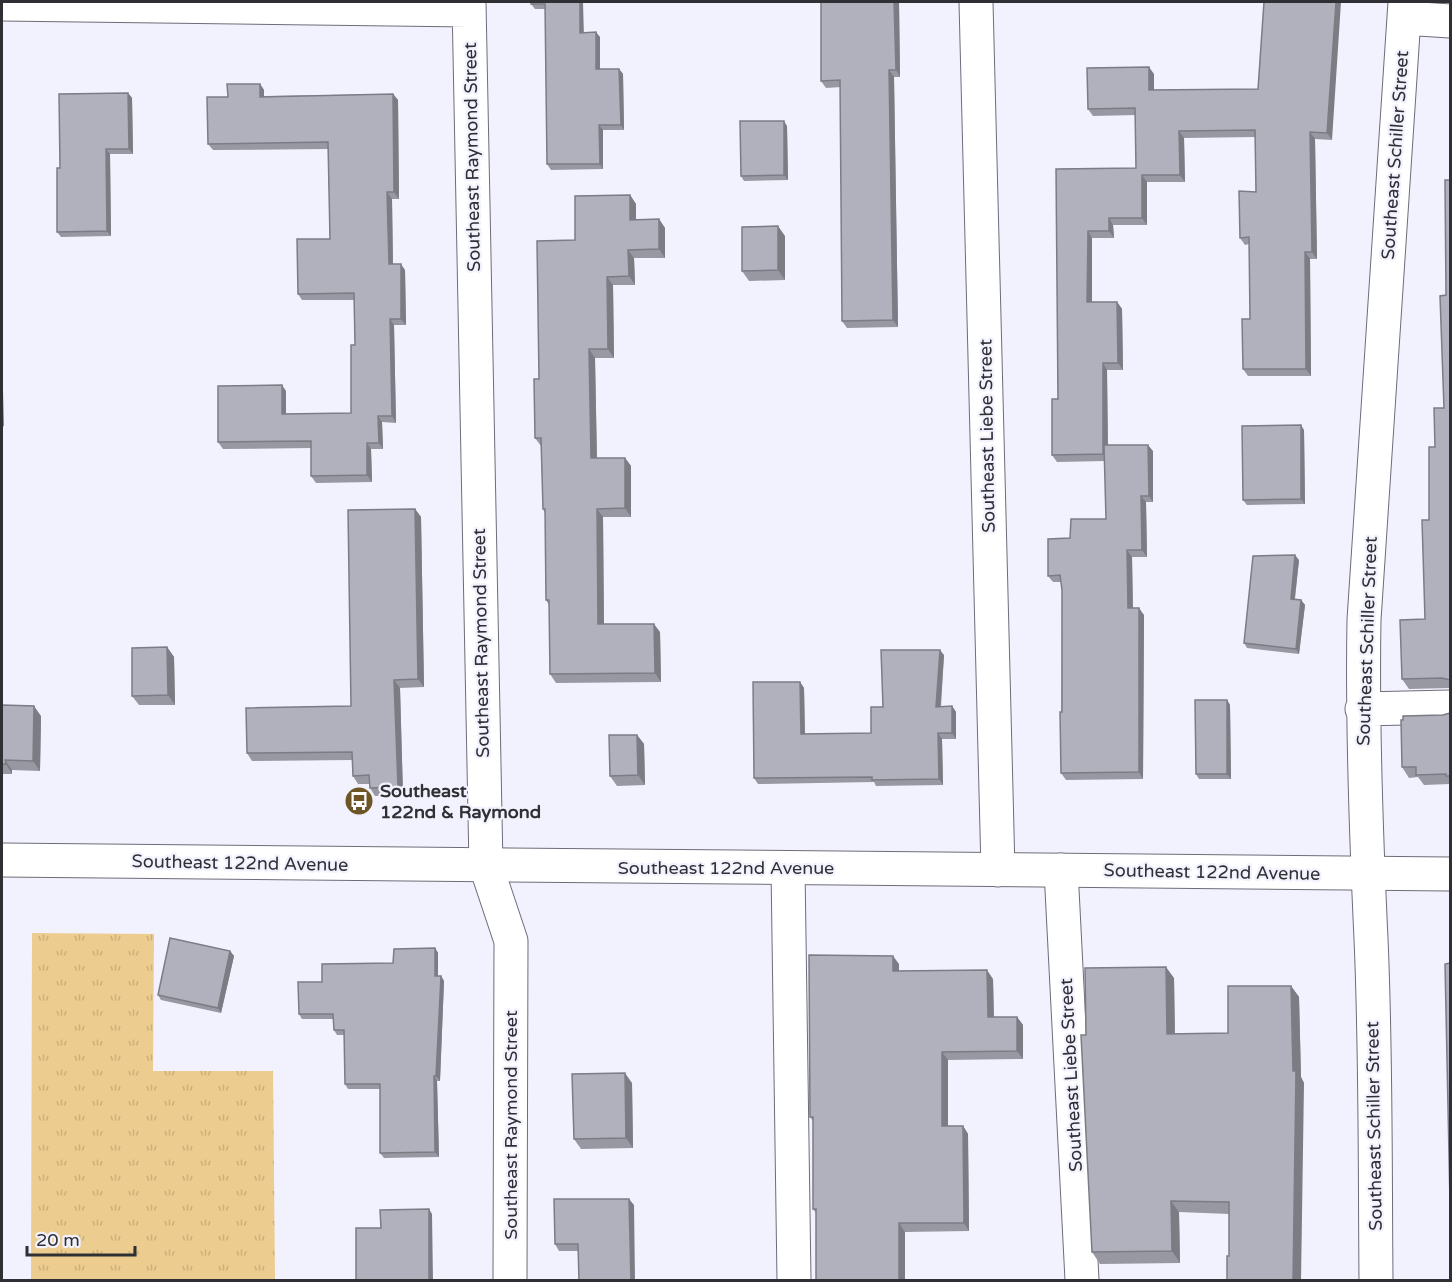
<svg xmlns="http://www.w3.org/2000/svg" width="1452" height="1282" font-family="'Varela Round',sans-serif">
	<defs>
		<pattern id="grass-tufts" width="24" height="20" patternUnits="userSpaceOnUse" patternTransform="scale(1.5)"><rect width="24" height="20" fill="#edcc8f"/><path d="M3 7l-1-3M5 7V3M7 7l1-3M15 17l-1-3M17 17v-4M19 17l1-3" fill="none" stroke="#ccb07c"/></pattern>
	</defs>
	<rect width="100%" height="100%" fill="#f1f2fd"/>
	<path fill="url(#grass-tufts)" d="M32 933 154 934 153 1071H273L275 1280H31Z"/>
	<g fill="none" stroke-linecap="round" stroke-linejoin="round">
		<g stroke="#6d6d79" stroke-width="35">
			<path id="minor" d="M469 2 486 866 511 941 510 1280
				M976 2 998 870
				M2 4 469 10
				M1404 18 1450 21
				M1362 709 1450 707
				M788 868 794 1280
				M1061 870 1082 1280
				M1376 1280C1375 1167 1376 1052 1371 939 1366 832 1362 726 1364 620L1405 2"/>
		</g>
		<g stroke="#6d6d79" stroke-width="35">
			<path id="major" d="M2 860 1450 874"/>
		</g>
		<use href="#minor" stroke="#fff" stroke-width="33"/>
		<use href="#major" stroke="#fff" stroke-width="33"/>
	</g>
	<path fill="#9898a3" d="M583 2V33L600 37V69H619L623 74 624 130H603V169L551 170 547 164 545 9H535L531 4Z
		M821 2H899L900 77H894L898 327 847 328 842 321 841 87 826 88 821 81Z
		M1264 2 1332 140 1315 139 1317 259H1310L1311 376H1248L1243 369 1250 319 1249 244 1245 245 1240 238 1256 192 1255 137 1184 138 1185 182H1147V225H1113L1114 238H1092V302H1117L1122 309 1123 370H1107L1108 445 1153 451V502H1146L1147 557H1132L1133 608 1144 615 1143 779 1066 780 1061 773 1062 590 1061 582H1053L1048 576 1070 538 1106 519 1105 461 1057 462 1052 455 1058 399 1056 169 1136 168 1135 115 1093 116 1088 109 1154 74V90L1258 89Z
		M260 84 264 90V96L393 94 398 100 399 199H392L393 264 405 270 406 325H394L396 423 382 422 383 449H371L372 482 316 483 311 476V448L223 449 218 442 286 391V414L351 413 355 345 354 300H302L298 294 330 239 328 149 213 150 208 144 228 97Z
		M128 93 132 98 133 154H110L111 236 61 237 57 232 60 168Z
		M787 126 788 180 744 181 741 176Z
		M1450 180V688L1409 689 1402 679 1425 619 1429 520 1435 447 1444 408 1446 295Z
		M630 195 636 204V220L659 219 665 228V258H634L635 285H613L614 358H595L597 458H625L631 466V517H603L604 624 660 632 661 682 556 683 550 674 549 605 546 600 545 513 543 509 541 446 535 438 539 379 575 240Z
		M785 236V280L749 281 742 271Z
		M1304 430 1305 504 1247 505 1243 500Z
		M415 509 421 517 424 687 400 688 403 795 375 796 370 788V784H358L353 776 352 760 252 761 247 753 351 706Z
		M1299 560 1295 599 1301 600 1305 605 1299 654 1247 648 1244 643Z
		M167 647 174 657 175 705H139L132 696Z
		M944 655 941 707 952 706 956 712V739H942L943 785 876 786 874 782 758 784 754 778 800 682 804 688 805 734 871 733 883 707Z
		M1227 700 1230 705 1231 779H1199L1196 774Z
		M2 705 41 716 40 771 12 770V774H2Z
		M1450 713V784L1424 785 1418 777 1409 778 1402 767 1443 715Z
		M637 735 644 744 645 785 617 786 610 776Z
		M435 948 438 953V976H441L444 981 440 1081H437L439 1157 384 1158 380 1153V1089H348L345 1084 344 1035H337L334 1030 333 1019H302L299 1014 322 982 393 963Z
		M230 951 234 956 221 1013 161 1000 158 995Z
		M899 964V971L993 979 994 1017H1017L1023 1025V1059L948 1060V1126H963L968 1134 969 1231 905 1232 816 1213 813 1209V1121L810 1117Z
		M1174 978 1175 1034 1228 1033 1291 986 1299 997 1301 1077 1304 1083 1229 1256V1214L1179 1212 1180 1263 1100 1264 1092 1252 1086 1035Z
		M632 1083 633 1148 581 1149 574 1139Z
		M634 1205 578 1251H559L555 1244Z"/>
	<path fill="#7c7c85" d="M580 2H583L584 38 580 33Z
		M894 2H899L900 77 896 70Z
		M1336 2H1341L1332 140 1327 133Z
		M596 32 600 37V74L596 69Z
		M1149 67 1154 74V97L1149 90Z
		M619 69 623 74 624 130 621 125Z
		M889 70 894 77 898 327 893 320Z
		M260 84 264 90V103L260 97Z
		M128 93 132 98 133 154 129 149Z
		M393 94 398 100 399 199 394 192Z
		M784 121 787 126 788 180 784 175Z
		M599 125 603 130V169L600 164Z
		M1179 131 1184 138 1185 182 1180 175Z
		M1310 132 1315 139 1317 259 1312 252Z
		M106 149 110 154 111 236 107 231Z
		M1142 175 1147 182V225L1142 218Z
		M387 192 392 199 393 270 389 264Z
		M630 195 636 204V228L630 220Z
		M1109 218 1113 225 1114 238 1109 231Z
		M659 219 665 228V258L659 249Z
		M778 226 785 236V280L778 270Z
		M1088 231 1092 238V309L1087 302Z
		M628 250 634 258 635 285 629 276Z
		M1305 252 1310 259 1311 376 1306 369Z
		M401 264 405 270 406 325 401 319Z
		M607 277 613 285 614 358 608 349Z
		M1117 302 1122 309 1123 370 1118 363Z
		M390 319 394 325 396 423 392 416Z
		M589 349 595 358 597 467 591 458Z
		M1103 363 1107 370 1108 461 1103 454Z
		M282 385 286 391V420L282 414Z
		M2 387 3 390 4 427 2 424Z
		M378 416 382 422 383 449 379 443Z
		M1301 425 1304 430 1305 504 1301 499Z
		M367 443 371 449 372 482 367 475Z
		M1148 445 1153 451V502L1149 496Z
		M625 458 631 466V517L625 508Z
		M1141 496 1146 502 1147 557 1142 550Z
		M415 509 421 517 424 687 418 679Z
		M597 509 603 517 604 633 598 624Z
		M1127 550 1132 557 1133 615 1128 608Z
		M1295 555 1299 560 1294 604 1291 599Z
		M1301 600 1305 605 1299 654 1296 649Z
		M1139 608 1144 615 1143 779 1139 772Z
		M654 624 660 632 661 682 655 673Z
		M167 647 174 657 175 705 168 695Z
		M940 650 944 655 940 712 936 707Z
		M394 680 400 688 403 795 398 787Z
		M800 682 804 688 805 740 801 734Z
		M1227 700 1230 705 1231 779 1227 774Z
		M34 706 41 716 40 771 33 761Z
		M952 706 956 712V739L952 733Z
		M938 733 942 739 943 785 939 779Z
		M637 735 644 744 645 785 638 775Z
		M5 760 12 770V774L6 764Z
		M435 948 438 953V981L435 976Z
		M230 951 234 956 221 1013 218 1008Z
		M893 956 899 964V979L893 971Z
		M1166 967 1174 978 1175 1045 1167 1034Z
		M987 970 993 979 994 1025 988 1017Z
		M441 976 444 981 440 1081 436 1076Z
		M1291 986 1299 997 1301 1077 1304 1083 1301 1281H1293V1071Z
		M1017 1017 1023 1025V1059L1017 1051Z
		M942 1052 948 1060V1134L942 1126Z
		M625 1073 632 1083 633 1148 626 1138Z
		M434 1076 437 1081 439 1157 435 1152Z
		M963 1126 968 1134 969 1231 964 1223Z
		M629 1199 634 1205 635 1281H631Z
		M1171 1201 1179 1212 1180 1263 1172 1251Z
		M429 1209 432 1214 433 1281H429Z
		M899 1223 905 1232V1281H899Z"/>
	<path fill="#b1b1be" stroke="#7c7c85" stroke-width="1.5" d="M531 2H580V33L596 32V69H619L621 125H599L600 164H547L545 4H531Z
		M821 2H894L896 70H889L893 320 842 321 840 80 821 81Z
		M1264 2H1336L1327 133 1310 132 1312 252H1305L1306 369H1243L1242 319H1250L1249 237 1240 238 1239 191 1256 192 1255 130 1179 131 1180 175H1142V218H1109V231H1088L1087 302H1117L1118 363H1103V454L1052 455V399H1058L1056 169 1136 168 1135 108 1088 109 1087 68 1149 67V90L1258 89Z
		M227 84H260V97L393 94 394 192H387L389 264H401V319H390L392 416H378L379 443H367V475L311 476V441L218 442V386L282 385V414L351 413V345H355L354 293 298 294 297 239H330L328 142 208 144 207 97H228Z
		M128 93 129 149H106L107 231 57 232V168H60L59 94Z
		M740 121H784V175L741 176Z
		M1445 180H1450V680L1442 678 1402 679 1400 620 1425 619 1422 520H1429V447H1435L1434 408H1444L1440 296 1446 295Z
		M630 195V220L659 219V249L628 250 629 276 607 277 608 349H589L591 458H625V508L597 509 598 624H654L655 673 550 674 549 600H546L545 509H543L541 438H535L534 379H539L537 241 575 240V196Z
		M778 226V270L742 271V227Z
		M1301 425V499L1243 500 1242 426Z
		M1104 445H1148L1149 496H1141L1142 550H1127L1128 608H1139V772L1061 773 1060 712H1062V590L1060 575 1048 576V539L1070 538 1071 519H1106Z
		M415 509 418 679 394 680 398 787 370 788 369 775 353 776 352 752 247 753 246 708 351 706 348 510Z
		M1295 555 1291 599 1301 600 1296 649 1244 643 1253 556Z
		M167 647 168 695 132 696V648Z
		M881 650H940L936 707 952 706V733H938L939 779 872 780V777L754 778 753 682H800L801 734 871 733V707H883Z
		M1195 700H1227V774H1196Z
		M2 705 34 706 33 761 5 760 6 764H2Z
		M1450 713V776H1446V774L1416 775V767H1402L1401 720H1403V716L1443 715Z
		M609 735H637L638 775 610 776Z
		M170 938 230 951 218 1008 158 995Z
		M435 948V976H441L436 1076H434L435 1152 380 1153V1084H345L344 1030H334L333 1014H299L298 982H322V964L393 963 394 949Z
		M809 955 893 956V971L987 970 988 1017H1017V1051L942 1052V1126H963L964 1223H899V1281H816V1209H813V1117H810Z
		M1450 963V1203L1445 964Z
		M1166 967 1167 1034 1228 1033V986H1291L1293 1071H1296L1293 1281H1227V1256H1229V1202L1171 1201 1172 1251 1092 1252 1081 1035H1086L1085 968Z
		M625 1073 626 1138 574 1139 572 1074Z
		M554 1199H629L631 1281H579L578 1244H555Z
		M429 1209V1281H356V1228H381L380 1210Z"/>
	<defs>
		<g id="bus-disc" transform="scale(1.5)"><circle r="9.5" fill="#6d5525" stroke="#f1f2fd"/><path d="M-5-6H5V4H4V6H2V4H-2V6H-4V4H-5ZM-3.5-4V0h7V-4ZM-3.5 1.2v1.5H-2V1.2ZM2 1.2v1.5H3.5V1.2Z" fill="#fff"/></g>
	</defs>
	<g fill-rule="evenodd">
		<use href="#bus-disc" x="359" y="801"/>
	</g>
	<g text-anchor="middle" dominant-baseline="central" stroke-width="4.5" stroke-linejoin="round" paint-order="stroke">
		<g font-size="18" fill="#2f2f34" stroke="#f1f2fd">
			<text transform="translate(1395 155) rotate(-86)">Southeast Schiller Street</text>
			<text transform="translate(472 157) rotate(-91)">Southeast Raymond Street</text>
			<text transform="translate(987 436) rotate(-91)">Southeast Liebe Street</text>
			<text transform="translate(1367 641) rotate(-88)">Southeast Schiller Street</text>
			<text transform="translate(481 643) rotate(-91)">Southeast Raymond Street</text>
			<text transform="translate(240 863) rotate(1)">Southeast 122nd Avenue</text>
			<text x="726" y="868">Southeast 122nd Avenue</text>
			<text transform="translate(1212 872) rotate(1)">Southeast 122nd Avenue</text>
			<text transform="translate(1071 1075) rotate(-93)">Southeast Liebe Street</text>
			<text transform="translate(511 1125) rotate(-90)">Southeast Raymond Street</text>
			<text transform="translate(1374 1126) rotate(-91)">Southeast Schiller Street</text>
		</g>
		<g font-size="18" font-weight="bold" fill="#2f2f34" stroke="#f1f2fd" text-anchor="start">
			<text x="380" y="791">Southeast<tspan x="380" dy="21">122nd &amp; Raymond</tspan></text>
		</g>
	</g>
	<rect width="1452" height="1282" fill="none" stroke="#2f2f34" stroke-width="6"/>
	<path d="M27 1246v9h108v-9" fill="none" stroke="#2f2f34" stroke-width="3"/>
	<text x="36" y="1246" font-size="18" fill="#2f2f34" stroke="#f1f2fd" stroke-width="4.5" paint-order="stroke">20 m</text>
</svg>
